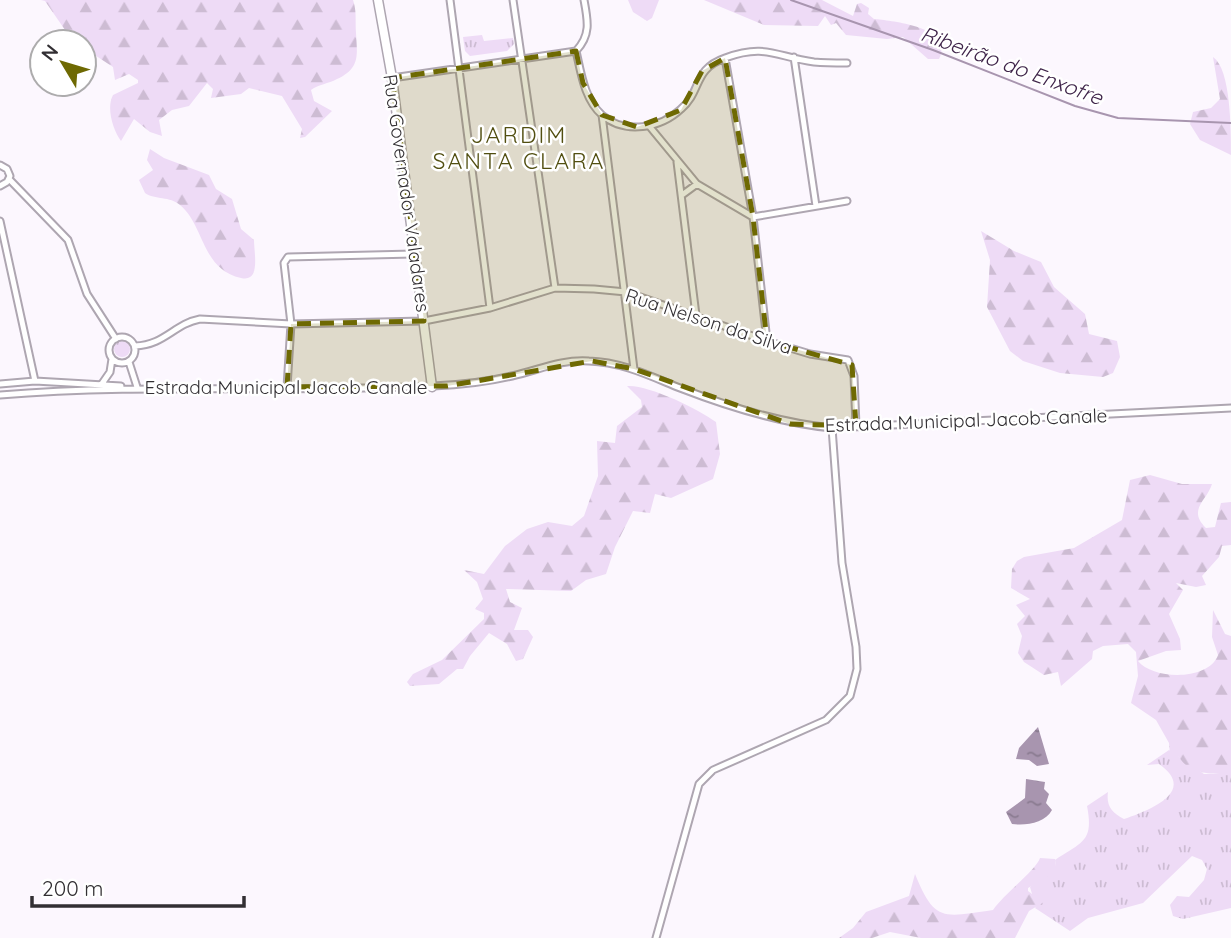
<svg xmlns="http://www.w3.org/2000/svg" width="1231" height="938" font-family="Quicksand,sans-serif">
	<defs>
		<pattern id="grass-tufts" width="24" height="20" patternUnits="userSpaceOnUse" patternTransform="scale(1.75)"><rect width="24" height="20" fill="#eedbf6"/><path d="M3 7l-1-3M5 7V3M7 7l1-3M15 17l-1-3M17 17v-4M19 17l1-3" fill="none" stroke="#cdbcd3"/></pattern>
		<pattern id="forest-firs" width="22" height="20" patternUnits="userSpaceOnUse" patternTransform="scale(1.75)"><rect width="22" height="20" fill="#eedbf6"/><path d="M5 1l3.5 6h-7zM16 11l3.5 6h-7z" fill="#cdbcd3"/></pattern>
		<pattern id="water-ripples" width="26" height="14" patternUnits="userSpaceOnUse" patternTransform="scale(1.75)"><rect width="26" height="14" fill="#a895af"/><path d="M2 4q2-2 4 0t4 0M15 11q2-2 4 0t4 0" fill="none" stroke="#897a8f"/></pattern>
	</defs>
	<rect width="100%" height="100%" fill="#fcf7fe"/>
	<path fill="url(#grass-tufts)" d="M482 35 484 41 513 38 514 44 507 51 470 56 465 51 463 37Z
		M114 349a8 8 0 1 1 16 0a8 8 0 1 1-16 0Z
		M1169 750 1204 774H1231V908L1183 919 1173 916 1170 905 1177 896 1189 897 1204 880 1207 869 1202 860 1192 856 1143 903 1088 918 1070 931 1035 908 1045 894H1032L1030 887 1056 866 1055 860C1082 842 1094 842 1087 806L1108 792C1106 806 1112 813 1124 819 1147 811 1199 792 1159 764L1147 765Z"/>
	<path fill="url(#forest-firs)" d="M41 0H353C357 12 355 20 356 33 357 54 361 68 337 79 328 84 319 84 311 90L314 101 332 111 305 137 300 138 302 129 282 96 249 88 241 94 211 98 213 89 207 83 189 106 172 110 159 120 162 136 150 132 134 119 121 141C113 130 106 108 113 95L138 83V80L129 74 115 80 113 67 84 48V42L72 40 45 1Z
		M628 0H659L652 18 647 21 633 12Z
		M704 0H822L853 16 857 4 861 3 869 8 868 14 874 19C893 21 955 27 939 59H928L903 37 887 39 846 35 836 23 831 25 825 16 818 26 764 25Z
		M1213 57C1231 69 1231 130 1231 155L1200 140 1190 124 1193 112 1211 108 1220 99Z
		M150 149 164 158 209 175 216 189 232 199 241 229 254 240C254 253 261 283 241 278 201 269 205 226 180 205 170 196 155 200 145 193L139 180 153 170 147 160Z
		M981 231 1014 251 1041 262 1054 287 1085 314 1089 334 1117 341 1120 357 1113 373 1103 377 1060 373 1023 361 1010 351 987 307 990 260Z
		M627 386C647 384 699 409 716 422L720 454 713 479 671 498 655 494 650 513 633 511 615 547 606 574 586 580 571 591 506 589 510 602 522 608 514 630H528L533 637 523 659 516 661 507 644 489 633 470 656 463 669H457L439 684 410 686 407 682 413 674 442 660 484 619V613L475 609 483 599 477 582 464 570 484 574 505 546 527 529 548 522 572 526 584 516 598 476 597 441 615 443 617 426 642 407 641 400Z
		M1150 475 1182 484H1212C1207 501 1187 509 1206 528L1215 527 1221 503 1231 502V545L1222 546 1219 557 1202 576 1206 585 1196 587 1176 583 1183 590 1169 614 1180 639 1181 650 1166 651 1138 661C1153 680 1209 681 1218 655L1212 637 1213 610 1225 634 1231 636V774C1212 774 1190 775 1179 757L1170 755 1169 743 1156 720 1131 703 1138 676 1136 652 1128 644 1103 646 1093 651 1092 659 1061 686 1058 672 1044 675 1024 662 1018 653 1022 636 1017 624 1025 616 1016 605 1030 599 1011 588 1012 569 1017 561 1024 557 1074 548 1122 520 1130 480Z
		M1040 858 1055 859 1056 866 1059 865 1046 878 1028 888V891L1032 894H1045L1049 899 1029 911 1015 938H921L890 932 872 938H839L853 928 866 912 909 896 915 874C935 923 943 917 993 910 1004 894 1037 869 1040 858Z"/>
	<path fill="url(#water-ripples)" d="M1038 727 1049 764 1037 766 1029 760 1016 759 1019 748Z
		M1026 779 1045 782 1044 789 1049 794 1046 803 1052 810C1045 823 1026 826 1012 824L1006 812 1025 798Z"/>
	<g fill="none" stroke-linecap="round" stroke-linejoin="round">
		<path stroke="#a895af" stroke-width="2" d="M791 0 933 50 1075 106 1118 118 1231 123"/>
		<g stroke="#aea6b1" stroke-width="9">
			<path id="street" d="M450 0 490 308
				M513 0 555 288
				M576 51C581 72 584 99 602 115 625 135 661 128 681 109 702 91 693 69 725 58 766 43 776 57 814 62 825 63 836 63 847 63
				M576 51C591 35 588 21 584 0
				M794 57 816 206
				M725 58 753 217 767 341
				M392 78 576 51
				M602 115 634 369
				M650 127 697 184 753 217 847 201
				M677 162 696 315
				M0 165 7 169 10 176 7 182 0 186
				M9 179 68 240 87 294 116 339
				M682 195 697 184
				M0 221 35 381
				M109 350a13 13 0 1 1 26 0a13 13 0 1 1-26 0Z
				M135 346C165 345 174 324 200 319L291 324 424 321 490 308 555 288 594 289 626 292 767 341 810 354 848 360 854 376 856 426
				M129 362 137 387
				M0 384 35 381 121 386
				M101 385 110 372 112 359
				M287 387 291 324 284 263 288 257 413 254
				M0 395C144 383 289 393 433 386 459 385 487 382 512 376 539 370 561 359 589 361 622 362 650 376 680 388 729 407 780 423 832 428L1231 408
				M656 938 699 784 713 770 826 720 850 696 857 669 856 647 842 563 832 428"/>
		</g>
		<g stroke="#aea6b1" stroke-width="11">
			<path id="secondary" d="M378 0 392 78 432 387"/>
		</g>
		<use href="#street" stroke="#fff" stroke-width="5"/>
		<use href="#secondary" stroke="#fff" stroke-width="8"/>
	</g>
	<path fill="#6e6902" fill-opacity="0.2" stroke="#6e6902" stroke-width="5" stroke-dasharray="14 9" stroke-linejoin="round" d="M576 51 583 83 602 115 637 127 681 110 702 71 725 58 753 217 767 341 852 365 856 426 790 424 634 369 592 361 447 386 287 387 291 324 424 321 392 78Z"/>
	<g text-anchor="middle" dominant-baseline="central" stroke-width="5" stroke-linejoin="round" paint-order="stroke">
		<g font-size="19" fill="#322f33" stroke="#fff">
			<text transform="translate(407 193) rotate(82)">Rua Governador Valadares</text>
			<text transform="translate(709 321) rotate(18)">Rua Nelson da Silva</text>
			<text x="286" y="387">Estrada Municipal Jacob Canale</text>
			<text transform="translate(966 420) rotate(-2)">Estrada Municipal Jacob Canale</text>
		</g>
		<g font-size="21" font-style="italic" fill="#3e2349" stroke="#fff">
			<text transform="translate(1012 65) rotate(20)">Ribeirão do Enxofre</text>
		</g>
		<g font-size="23" letter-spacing="2" fill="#524f11" stroke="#fff">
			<text x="519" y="134">JARDIM<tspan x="519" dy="26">SANTA CLARA</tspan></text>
		</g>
	</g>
	<g transform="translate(63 63) rotate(308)"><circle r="33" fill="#ffffff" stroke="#adacad" stroke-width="2"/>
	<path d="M0-5L12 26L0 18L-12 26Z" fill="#6e6902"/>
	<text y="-10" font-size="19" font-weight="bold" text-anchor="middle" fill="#322f33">N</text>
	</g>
	<path d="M32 896v10h212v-10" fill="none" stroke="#322f33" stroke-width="3.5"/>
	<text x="42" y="896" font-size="21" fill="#322f33" stroke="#ffffff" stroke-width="5" paint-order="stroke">200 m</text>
</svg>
